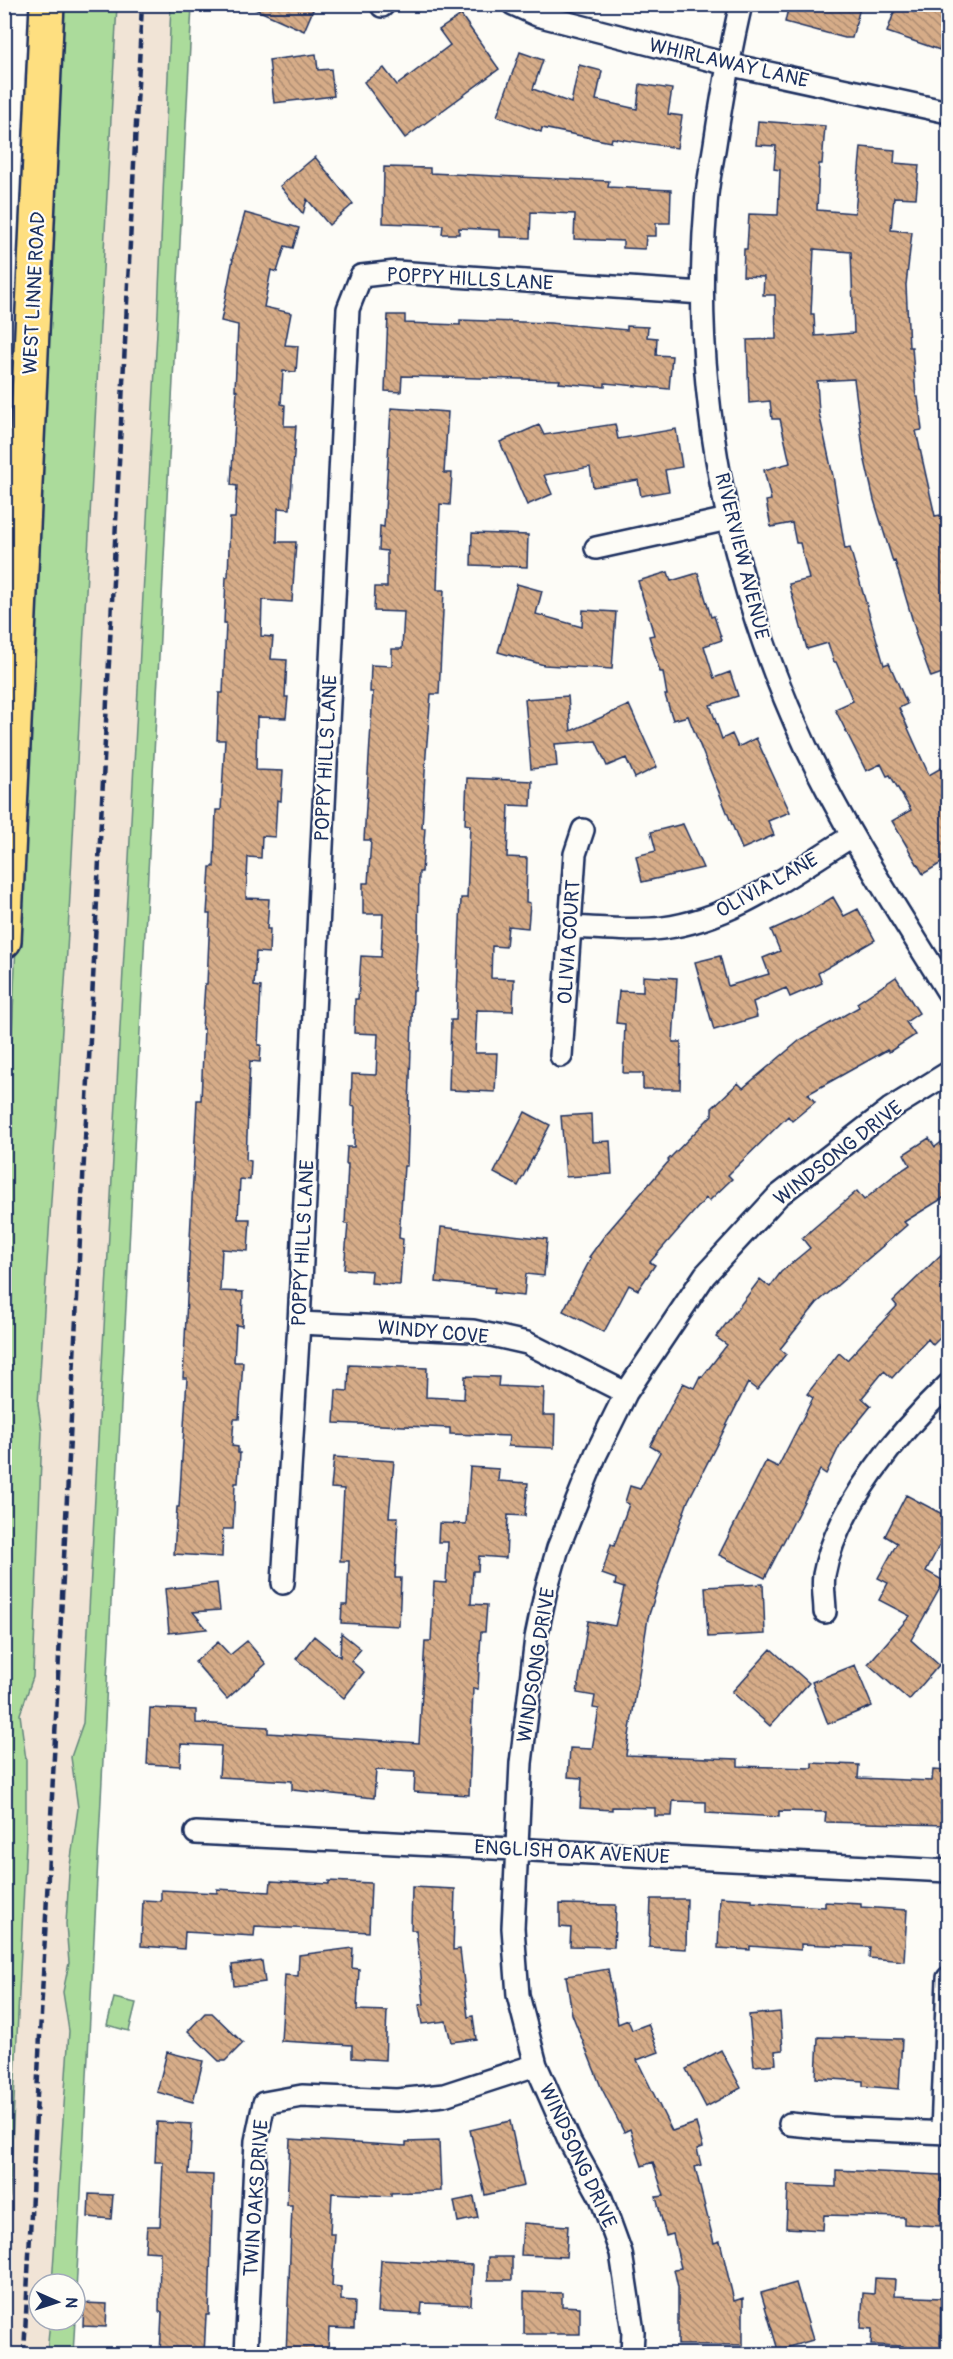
<svg xmlns="http://www.w3.org/2000/svg" width="953" height="2359" font-family="Pangolin,sans-serif">
	<defs>
		<pattern id="industrial-furrows" width="10" height="10" patternUnits="userSpaceOnUse" patternTransform="scale(1.5)"><rect width="10" height="10" fill="#f1e4d6"/><path d="M-1 1l2-2M0 10L10 0M9 11l2-2" fill="none" stroke="#cec4ba"/></pattern>
		<pattern id="building-back-hatch" width="6" height="6" patternUnits="userSpaceOnUse" patternTransform="scale(1.5)"><rect width="6" height="6" fill="#d6ac88"/><path d="M-1 5l2 2M0 0l6 6M5-1l2 2" fill="none" stroke="#ad8c72"/></pattern>
	</defs>
	<rect width="100%" height="100%" fill="#fdfcf7"/>
	<filter id="ink" filterUnits="userSpaceOnUse"><feTurbulence type="fractalNoise" baseFrequency=".0167" numOctaves="2"/><feDisplacementMap in="SourceGraphic" scale="12" xChannelSelector="R" yChannelSelector="G"/><feConvolveMatrix kernelMatrix="1 2 1 2 8 2 1 2 1" color-interpolation-filters="sRGB"/></filter>
	<g filter="url(#ink)">
		<path fill="#f1e4d6" d="M58 5H193L75 2315V2284H39V2320H75L73 2354H5L4 1190Z"/>
		<path fill="url(#industrial-furrows)" d="M4 5H9L6 237H4Z"/>
		<path fill="#abdb9b" stroke="#63857c" stroke-width="1.5" d="M58 5H117L67 951 38 1404 42 1432 33 1677 20 1714 26 1760V1842L5 2295V1190Z
			M171 5H192L75 2312V2284H52L69 2031 63 1992 69 1963 66 1924 69 1873 78 1808 71 1757 83 1723 158 313Z
			M114 1998 136 2003 129 2031 107 2025Z
			M50 2320H75L73 2354H47Z"/>
		<path fill="url(#building-back-hatch)" stroke="#1b2f5e" stroke-width="1.5" fill-rule="evenodd" d="M244 4H302L313 10 304 31Z
			M789 4H861L852 38H845L785 22Z
			M897 4H948V25L940 50 887 32Z
			M461 15 499 69 405 138 364 82 384 68 397 85 450 45 439 30Z
			M520 52 543 60 533 89 571 103 579 65 602 71 596 100 637 109 640 84 672 89 668 114 682 116 677 148 612 138 611 142 542 128 541 132 497 116Z
			M316 54 318 70 331 69 334 96 274 103 269 60Z
			M758 121 825 126 822 164H819L817 210 855 213 861 147 895 150 894 163 919 165 916 198 894 197 891 230 912 232 906 285 909 347H912L916 397H918L922 430 916 431 935 516 940 515 948 544V671L931 677 915 633 916 632 895 561 893 562 874 500 864 456 854 379 817 381 819 413 833 476 845 549 850 548 884 665 889 663 907 704 899 708 929 775 941 768 948 782V859L923 874 892 821 911 810 890 775 887 776 881 764 866 771 835 709 853 701 836 662H834L828 643 807 649 789 584 809 579 800 543H796L792 523 771 527 766 501 771 500 764 470 790 463 780 419H772L770 401 749 403 747 340 776 339 775 295H763L764 277 743 276 744 249H747L749 214 778 215 780 170 774 169 776 146 756 145ZM814 249 851 252 854 333 815 336 814 314H811Z
			M315 157 353 204 329 225 307 199 303 214 280 186Z
			M384 167 430 168V173L609 181 608 187 671 190 670 223H656V236H646L645 249 623 248V241L574 239 575 214 531 212 530 238 500 237V230L459 228V234H442L443 225 383 223Z
			M245 213 299 228 293 248 285 246 277 272 271 270 264 307 291 313 285 345 298 346 296 372 283 371 281 404 285 405 284 426H296L290 509 278 508 277 542H296L292 602 262 600 261 636 273 637 271 659 287 660 285 697H288L286 718 257 717 256 770 283 771 281 801 277 800 275 837 262 836 261 858 248 857 246 898 269 899 267 929H270L269 953 256 952 254 986 261 987 258 1045H261L260 1062 250 1061 246 1160 251 1161 250 1180 240 1179 238 1219H250L248 1251 222 1249 220 1291 243 1292 242 1326 236 1325 234 1362H243L239 1419H234L232 1446 238 1447V1453H240L238 1483H235L233 1529H223L222 1557 174 1554 177 1507H179L187 1378H183L197 1100H201L204 1029H202L205 984H207L210 914H207L210 867H214L216 810H221L225 740H217L219 693H223L226 623H224L226 577H228L230 518H235L237 486 231 485 237 391 235 390 238 325 221 321 233 259H232Z
			M388 315H405V323L460 325V320L550 323 627 330V326L648 327 647 337 657 338 656 355 672 356 669 389 605 383V387L559 383 560 380 402 376 401 392 385 391Z
			M391 408 448 412 444 473H452L450 505 440 504 437 590H444L439 694H431L426 754 422 828H425L422 872H419L418 945 415 991H413L407 1166H404L399 1238 403 1239 400 1285 371 1283 372 1271 344 1269 348 1224H345L348 1164H346L347 1147H354L355 1107 351 1106 352 1074 376 1075 378 1034 354 1033 355 999H358L361 956 381 957 383 914H363V883H368L371 840H364L373 692H370L371 665 392 666V649H402L404 612 374 611 375 587H387V551L379 550 380 526 384 527Z
			M615 424 618 439 676 429 682 467 665 470 669 491 641 496 638 480 593 487 590 467 544 475 552 494 527 505 500 442 539 425 544 435Z
			M472 533 528 535 527 567 471 565Z
			M668 572 671 581 698 573 711 617 714 616 722 640 704 646 714 678 730 672 738 696 710 705 722 739 732 734 738 747 756 738 790 812 768 821 774 835 742 849 688 716 673 720 665 695H667L663 672H660L649 636 654 635 638 581Z
			M517 584 542 591 536 614 582 627 583 610 616 612 612 669 544 665 498 652Z
			M568 696 571 731 629 705 657 767 635 778 626 758 607 766 596 741 555 744 557 766 531 769 525 699Z
			M467 778 532 781 531 806 509 805 507 857 527 858 526 902 530 903 528 928 508 926 506 947 492 946 491 978 514 979 513 1011 477 1010 475 1053H497L495 1092 449 1090 451 1020H456L461 898H467L470 825 465 824Z
			M683 824 703 868 642 882 636 856 656 851 651 832Z
			M833 897 844 916 858 909 875 940 818 973 822 983 790 997 786 988 753 1002 757 1017 714 1030 695 962 720 956 728 986 769 974 763 958 780 951 771 930 800 917Z
			M643 976 677 978 673 1042H681L680 1089H643V1073H623L625 1024 616 1023 619 991 643 992Z
			M896 977 919 1013 906 1022 915 1035 889 1052 887 1050 808 1094 815 1102 792 1121 788 1116 728 1175 732 1179 709 1201 706 1198 650 1262 655 1265 638 1290 629 1285 604 1332 563 1311 591 1258 589 1257 605 1235 669 1161 668 1160 712 1115V1108L738 1083 743 1088 800 1040 859 1007 857 1003Z
			M525 1112 550 1125 518 1186 494 1173Z
			M591 1114 592 1142 610 1141 612 1174 566 1177 561 1116Z
			M948 1137V1195L904 1222 907 1225 817 1303 780 1349 786 1354 757 1390 748 1383 688 1501 665 1565 648 1618 626 1755 738 1759V1766L812 1768V1763L859 1765 858 1778 932 1781 933 1770 948 1771V1825L825 1822 826 1812 779 1811V1817L706 1813V1802L673 1801 672 1816H655V1808L612 1807V1810L580 1808 582 1778 568 1777 570 1748 592 1749 599 1709 593 1708 595 1696 577 1693 588 1621 615 1626 624 1588 615 1585 616 1579 602 1574 611 1544 614 1546 629 1504 625 1502 630 1486 640 1489 660 1452 650 1446 683 1383 694 1388 700 1376 702 1377 727 1345 716 1337 760 1279 770 1287 781 1272 810 1248 802 1238 857 1191 864 1200 893 1176 910 1165 904 1154 929 1138 935 1147Z
			M441 1227 547 1239 544 1276 526 1274 524 1296 494 1293 495 1288 436 1282Z
			M948 1248V1330L933 1345 928 1339 892 1378 884 1371 862 1398 871 1406 841 1443 826 1474 820 1470 765 1578 719 1555 766 1461 778 1467 813 1398 807 1394 839 1353 847 1360 897 1306 893 1301Z
			M349 1365 427 1368 426 1397 464 1399 465 1376 499 1377 498 1386 544 1388 543 1415H555L554 1448 508 1446 509 1436 450 1434V1428L334 1423 336 1390 348 1391Z
			M334 1457 394 1461 389 1517H398L395 1578H401L399 1626 341 1623 342 1605H347L349 1561H340L344 1489 331 1488Z
			M470 1467 499 1469 498 1481 528 1483 525 1516 508 1515 506 1558 479 1556 478 1571H473L471 1604 487 1605 485 1632H481L478 1689 473 1688 469 1795 414 1792 415 1772 376 1770 374 1798 292 1790V1781L219 1777 221 1746 181 1744 180 1766 147 1764 150 1708 196 1710V1723L268 1727V1733L419 1743 425 1641H431L434 1582 446 1583 448 1542H438L439 1523 466 1524Z
			M906 1495 948 1517V1529L926 1571 944 1581 911 1640 939 1665 909 1700 868 1664 910 1616 879 1600 888 1583 878 1578 897 1543 885 1536Z
			M217 1583 220 1610 193 1612 207 1629 169 1633 165 1589Z
			M763 1584 765 1634 708 1637 705 1587Z
			M341 1633 361 1649 351 1661 364 1672 344 1698 296 1659 314 1636 340 1657Z
			M247 1641 266 1664 227 1699 195 1662 218 1642 230 1655Z
			M771 1649 809 1683 770 1726 732 1692Z
			M855 1665 872 1706 828 1724 812 1682Z
			M271 1881 329 1884V1881L371 1883 369 1932 255 1926 254 1936 185 1932 184 1949 141 1946 143 1900 161 1901V1890L217 1893V1889L270 1892Z
			M412 1887 455 1889 453 1950 460 1949 468 2017 473 2016 476 2039 451 2042 446 2021 422 2024 419 2005 424 2004 416 1930H411Z
			M720 1897 752 1899V1902L825 1907V1902L861 1904V1907L907 1910 904 1961 869 1958 870 1947 801 1944V1950L750 1946V1950L718 1948Z
			M651 1899H687L686 1949 649 1947Z
			M560 1904 616 1905 614 1947 570 1946 571 1928 560 1927Z
			M353 1948 352 1968 359 1969 357 2010 387 2011 385 2060 352 2058V2045L281 2041 285 1975 298 1976 299 1955Z
			M262 1961 265 1982 234 1986 232 1965Z
			M608 1969 618 2024 628 2020 632 2030 648 2024 659 2052 637 2060 672 2131 696 2123 703 2147 697 2149 701 2165 695 2167 714 2243 720 2241 734 2301 743 2298V2345H678V2287L674 2269 681 2268 673 2234 666 2236 656 2197 664 2196 653 2162 642 2166 630 2129 624 2132 601 2087 572 2014 566 1976Z
			M780 2012 783 2050 775 2051 776 2064 754 2066 749 2015Z
			M205 2013H212L243 2043 225 2061H219L188 2031Z
			M818 2037 902 2039 899 2089 863 2086V2081L816 2078Z
			M721 2050 741 2088 706 2107 686 2069Z
			M167 2052 203 2061 193 2102 157 2092Z
			M510 2121 524 2186 485 2195 470 2130Z
			M157 2122 192 2124 189 2174 213 2175 209 2315H206L204 2355H160L162 2312H159L160 2252 145 2251 147 2226H160L163 2162H155Z
			M290 2139 406 2146V2142L439 2141 441 2191 391 2193V2196L332 2193 330 2234H335L332 2286 341 2287V2300L355 2301 354 2329 329 2328 328 2355H286L292 2205H287Z
			M836 2170 942 2175 940 2226 904 2224V2217L824 2215 823 2230 786 2228 788 2185 836 2187Z
			M89 2194 113 2195 111 2219 88 2217Z
			M474 2197 478 2218 458 2222 454 2201Z
			M523 2223 568 2226 566 2257 521 2255Z
			M488 2257H512V2280H488Z
			M381 2260 473 2265 471 2305 422 2303 421 2314 378 2312Z
			M875 2278 895 2279 894 2296 941 2298 940 2355H903V2346L871 2345 872 2329 861 2328 863 2293 874 2294Z
			M796 2283 813 2340 778 2350 761 2293Z
			M524 2292 562 2293V2306L580 2307V2334H524Z
			M84 2303 107 2304 106 2327 83 2326Z"/>
		<g fill="none" stroke-linecap="round" stroke-linejoin="round">
			<g stroke="#1b2f5e" stroke-width="26">
				<path id="minor" d="M513 4 537 15 727 64 948 112
					M741 4C730 51 722 97 715 144 712 164 707 185 706 206 690 389 729 582 806 747 846 833 899 912 948 992
					M382 6 384 4
					M596 548 728 519
					M570 927C598 928 635 932 663 928 734 919 792 873 852 836
					M561 1056 575 854 583 830
					M299 1323 473 1331 527 1343 626 1393
					M283 1583 299 1323 348 309 361 276 396 272 702 293
					M825 1612C825 1600 822 1587 824 1575 836 1507 900 1431 948 1385
					M196 1833 948 1871
					M790 2124 829 2128 948 2133
					M942 2132 948 1978
					M246 2354 256 2141 264 2103 302 2096 397 2100 444 2095 536 2065
					M632 2354 633 2332 621 2253 601 2198 570 2142 536 2065 518 1995 513 1928 521 1763 536 1638 546 1590 558 1548 596 1454 626 1393 705 1275 778 1196 890 1109 948 1073"/>
			</g>
			<g stroke="#1b2f5e" stroke-width="38">
				<path id="primary" d="M4 941 47 4"/>
			</g>
			<use href="#minor" stroke="#fdfcf7" stroke-width="21"/>
			<use href="#primary" stroke="#fedf80" stroke-width="33"/>
			<path stroke="#1b2f5e" stroke-width="4.5" stroke-dasharray="9 4.5" stroke-linecap="butt" d="M24 2354 142 4"/>
		</g>
	</g>
	<g text-anchor="middle" dominant-baseline="central" stroke-width="4.5" stroke-linejoin="round" paint-order="stroke">
		<g font-size="20" fill="#1b2f5e" stroke="#fdfcf7">
			<text transform="translate(729 63) rotate(13)">WHIRLAWAY LANE</text>
			<text transform="translate(470 279) rotate(3)">POPPY HILLS LANE</text>
			<text transform="translate(34 293) rotate(-87)">WEST LINNE ROAD</text>
			<text transform="translate(742 556) rotate(76)">RIVERVIEW AVENUE</text>
			<text transform="translate(326 758) rotate(-87)">POPPY HILLS LANE</text>
			<text transform="translate(767 885) rotate(-29)">OLIVIA LANE</text>
			<text transform="translate(569 942) rotate(-86)">OLIVIA COURT</text>
			<text transform="translate(838 1153) rotate(-38)">WINDSONG DRIVE</text>
			<text transform="translate(303 1243) rotate(-87)">POPPY HILLS LANE</text>
			<text transform="translate(433 1332) rotate(5)">WINDY COVE</text>
			<text transform="translate(536 1665) rotate(-81)">WINDSONG DRIVE</text>
			<text transform="translate(572 1852) rotate(3)">ENGLISH OAK AVENUE</text>
			<text transform="translate(578 2156) rotate(65)">WINDSONG DRIVE</text>
			<text transform="translate(256 2198) rotate(-86)">TWIN OAKS DRIVE</text>
		</g>
	</g>
	<rect width="953" height="2359" fill="none" stroke="#fdfcf7" stroke-width="24"/>
	<rect x="12" y="12" width="929" height="2335" fill="none" stroke="#1b2f5e" stroke-width="2" filter="url(#ink)"/>
	<g transform="translate(57 2302) rotate(93)"><circle r="28" fill="#fdfcf7" stroke="#a3aaba" stroke-width="1.5"/>
	<path d="M0-4.5L10 22L0 15L-10 22Z" fill="#1b2f5e"/>
	<text y="-9" font-size="16" font-weight="bold" text-anchor="middle" fill="#1b2f5e">N</text>
	</g>
</svg>
